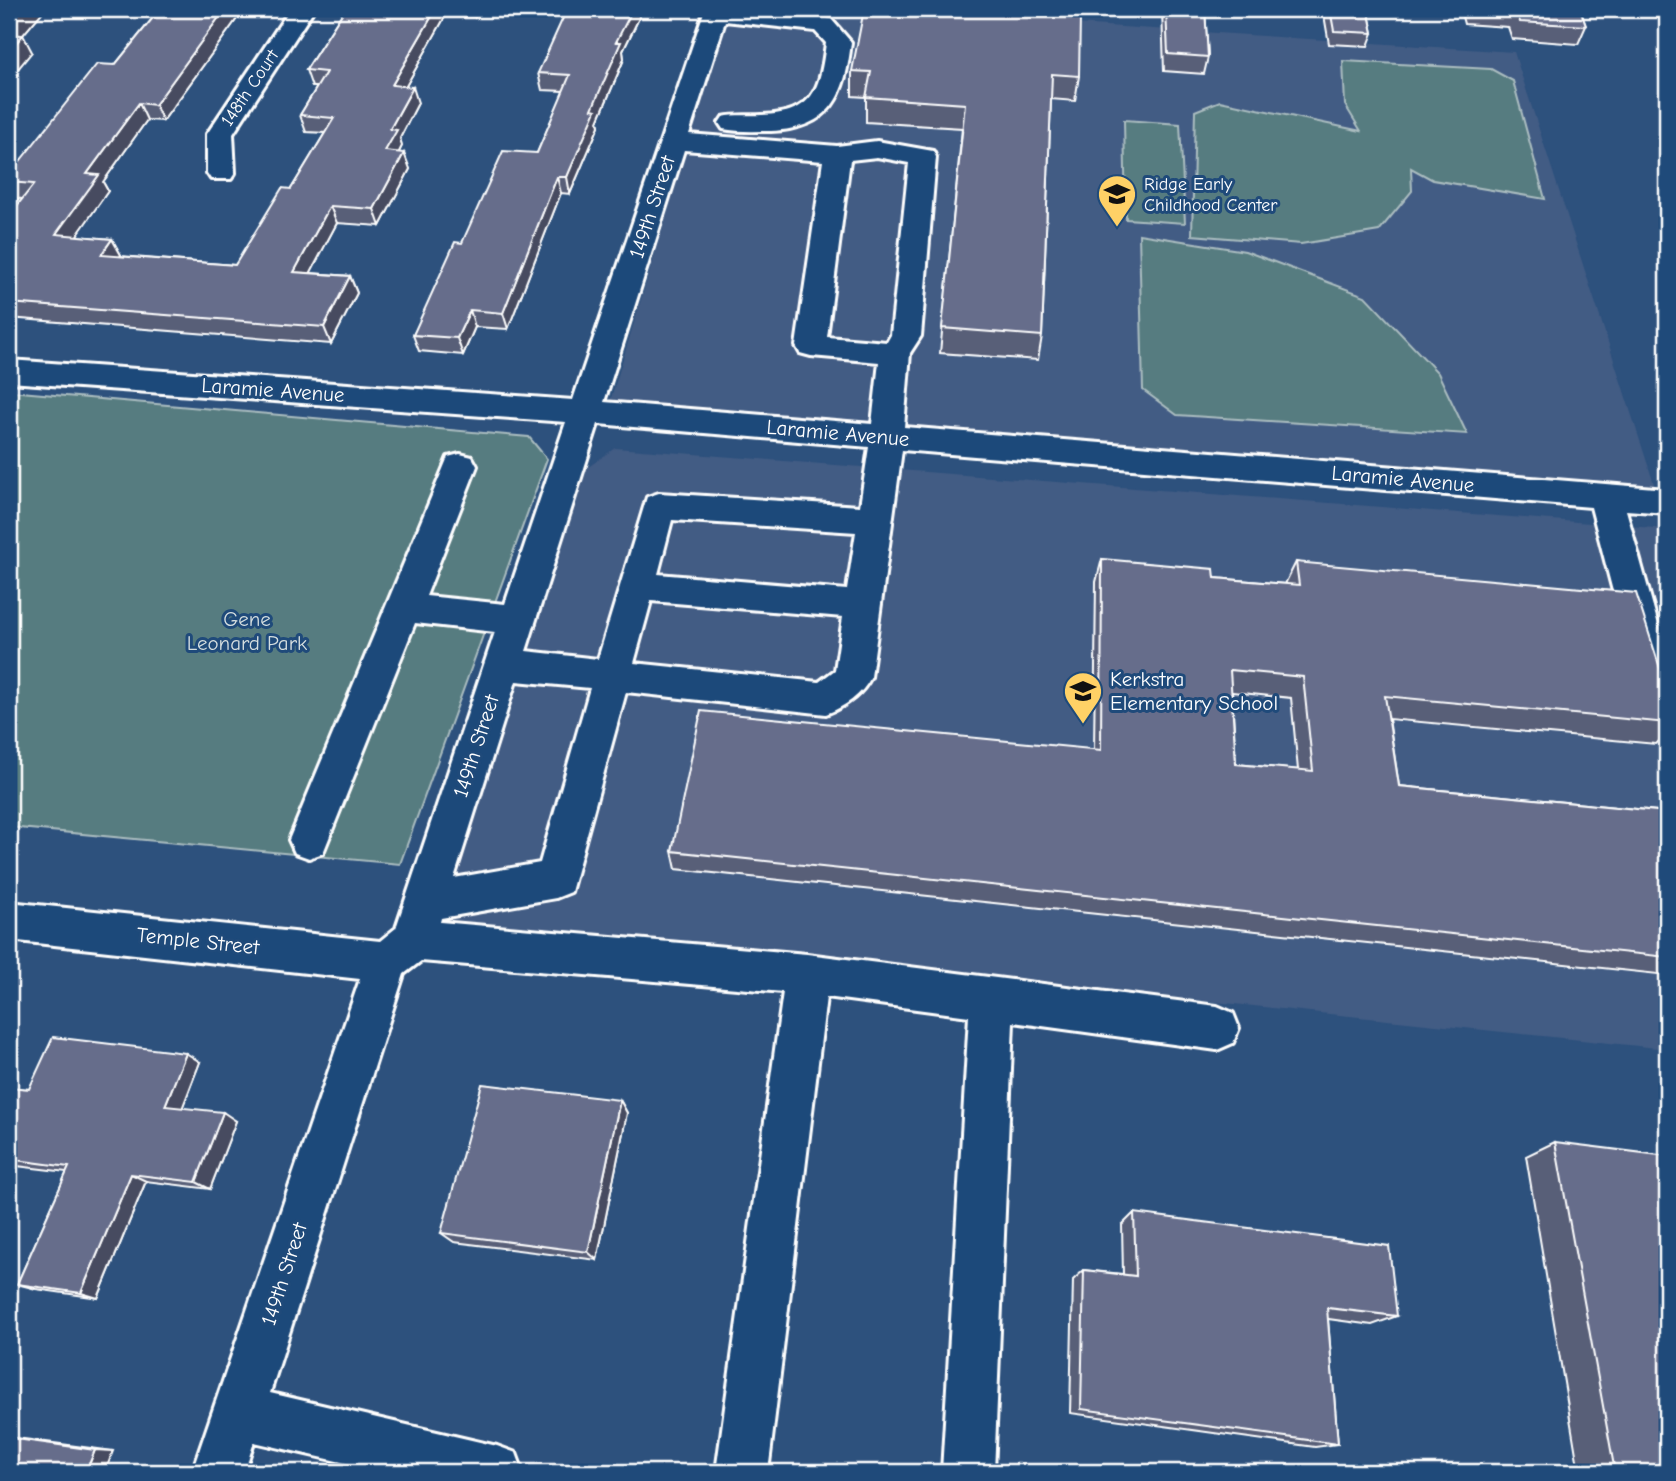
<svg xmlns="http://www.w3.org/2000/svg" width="1676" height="1481" font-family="'Comic Neue',sans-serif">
	<rect width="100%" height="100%" fill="#2d517d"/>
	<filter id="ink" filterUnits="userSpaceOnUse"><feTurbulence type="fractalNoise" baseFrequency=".0143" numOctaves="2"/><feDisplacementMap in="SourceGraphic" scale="14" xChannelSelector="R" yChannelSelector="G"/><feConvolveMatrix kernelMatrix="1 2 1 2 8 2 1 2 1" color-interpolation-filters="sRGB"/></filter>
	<g filter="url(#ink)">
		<path fill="#425c84" d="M729 9H840L1514 52 1656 490 609 405Z
			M615 448 1667 529V1049L436 921 580 473Z"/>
		<path fill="#577b80" stroke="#abbdc0" stroke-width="2" d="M1343 61 1491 69 1513 81 1545 199 1433 180 1411 168 1412 191 1379 231 1301 244 1192 235 1195 111 1220 101 1361 131 1345 105Z
			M1124 120 1180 124 1185 223 1126 219Z
			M1139 234 1245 251 1365 296 1438 373 1467 434 1177 415 1143 390Z
			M9 391 529 437 547 459 400 864 9 827Z"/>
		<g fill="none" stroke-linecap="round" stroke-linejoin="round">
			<g stroke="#fff" stroke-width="6">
				<path id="minor" d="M290 9H314L233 134 235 173 231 179H211L207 173V134Z
					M705 9H745L822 17 831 19 851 42C845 96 832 128 771 131 755 131 738 132 723 129L719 123 723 117C736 114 748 116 762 115 814 113 820 90 826 43L815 31 725 21 689 134 837 146 877 141 933 151 936 157 921 336 910 353 904 427 1667 489V513L1626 510 1667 657V705L1654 701 1634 672 1591 507 902 450 871 677C862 695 844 707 826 714L626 692 571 892 556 898 441 918 440 922 807 954 1217 1006 1233 1013 1239 1028 1233 1043 1217 1050 1013 1022 994 1472H942L969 1016 826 997 768 1472H716L783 992 421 961 404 974 270 1393 497 1446 516 1453 523 1472H385L254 1442 244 1472H192L360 979 9 940V902L380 941 396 928 495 632 415 623 323 853 309 858 295 853 289 840 448 457 460 454 472 457 477 466 426 596 505 604 566 422 9 382V360L573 400ZM684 150 823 161 796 346 800 353 811 356 879 362 872 424 604 402ZM877 157 909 163 891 335 887 342 827 337 850 160ZM598 424 869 447 860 506 659 493 647 497 598 659 526 651ZM672 520 856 532 847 590 658 574ZM651 601 843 617 835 670 819 682 634 663ZM516 681 590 688 540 863 454 878Z"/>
			</g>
			<use href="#minor" fill="#1f4a7a" fill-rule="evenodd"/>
		</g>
		<path fill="#585e78" stroke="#fff" stroke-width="2" fill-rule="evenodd" d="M160 9H244L163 121 147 120 103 182 108 191 76 236 112 239 121 255 120 256 235 265 291 189 325 133 306 132 300 115 317 87H312L306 70 345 9H480L475 17 446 15 406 86 418 103 400 138 402 146 399 152 410 169 380 226 337 223 310 273 350 276 357 293 331 344 9 318V216L22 199 14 198 9 190V175L115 65Z
			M1162 9H1205L1208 57 1204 74 1164 71Z
			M1240 9H1277L1275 16 1241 14Z
			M1323 9H1368L1373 33 1368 46 1329 44Z
			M1460 9H1580L1586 26 1578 44 1512 39 1508 27 1464 24Z
			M990 12 1079 76 1075 101 1051 99 1042 336 1038 360 940 353 962 128 866 122V97L852 96V71Z
			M639 18 623 51 624 59 598 121 599 126 570 194 561 193 508 329 475 327 463 355 419 351 413 335 462 243 537 153 564 91 542 90 538 73Z
			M1102 559 1215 578 1285 584 1296 562 1667 690V734L1656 744 1389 719 1399 786 1667 812V975L676 869 672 851 1094 750 1096 582ZM1232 692 1291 698 1298 770 1236 764Z
			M200 1062 182 1108 236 1121 210 1189 146 1181 98 1298 36 1289 17 1284 67 1172 9 1165V1087L29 1089Z
			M620 1100 627 1113 597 1260 454 1242 441 1233Z
			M1555 1142 1667 1472H1579L1526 1156Z
			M1134 1213 1397 1316 1372 1325 1328 1319 1338 1444 1315 1447 1070 1413 1073 1280 1084 1270 1123 1274 1122 1225Z
			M9 1437 113 1451 9 1472Z"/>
		<path fill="#474c61" stroke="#fff" stroke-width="2" d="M22 9H45L23 35 32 52 9 80V24Z
			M225 9H244L163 121 155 105Z
			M436 9H444L446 15 397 102 392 85Z
			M473 9H480L475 17Z
			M628 9H638L639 18 623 51 624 59 598 121 599 126 570 194 567 177Z
			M413 87 418 103 400 138 402 146 391 168 385 151 390 129Z
			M139 103 147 120 103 182 108 191 66 251 56 234 87 174Z
			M404 153 410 169 380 226 374 209Z
			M557 177 561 193 508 329 503 313Z
			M330 206 337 223 302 289 294 272Z
			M112 239 121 255 110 271 101 255Z
			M350 276 357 293 331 344 324 327Z
			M470 310 475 327 463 355 457 338Z
			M186 1053 200 1062 180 1114 165 1106Z
			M620 1100 627 1113 597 1260 588 1252Z
			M223 1112 236 1121 210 1189 196 1182Z
			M131 1174 146 1181 98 1298 81 1293Z
			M95 1450 113 1451 105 1472H86Z"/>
		<path fill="#666d8b" stroke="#fff" stroke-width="2" fill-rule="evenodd" d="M9 9H22L9 24Z
			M160 9H225L155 105 139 103 87 174 99 175 56 234 112 239 101 255 235 265 282 188 291 189 334 118 300 115 326 72 306 70 345 9H436L392 85 413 87 390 129 397 130 385 151 404 153 374 209 330 206 294 272 350 276 324 327 9 303V216L34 184 9 182V175L97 64 115 65Z
			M567 9H633L616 42H621L592 109 596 110 567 177H557L503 313 470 310 457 338 413 335 455 242 462 243 503 151 537 153 570 75 538 73Z
			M864 9H988V12L1080 17 1079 76 1052 74 1042 336 942 328 965 104 866 97 871 72 852 71Z
			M1166 9H1205L1208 57 1168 54Z
			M1330 9H1368L1373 33 1334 31Z
			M1497 9H1580L1586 26 1520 22 1516 10Z
			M9 34 23 35 9 51Z
			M1102 559 1214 569 1215 578 1299 585 1296 562 1636 593 1667 690V723L1385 696 1399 786 1667 812V957L672 851 701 711 1101 750ZM1230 670 1303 677 1313 771 1236 764Z
			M53 1037 186 1053 165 1106 223 1112 196 1182 131 1174 81 1293 17 1284 69 1167 9 1159V1087L29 1089Z
			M482 1084 620 1100 588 1252 441 1233Z
			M1555 1142 1667 1156V1472H1615Z
			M1134 1213 1389 1246 1397 1316 1327 1308 1338 1444 1081 1409 1084 1270 1136 1276Z
			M9 1438 95 1450 86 1472H9Z"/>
	</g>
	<defs>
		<g id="school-pin" transform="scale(2.0125)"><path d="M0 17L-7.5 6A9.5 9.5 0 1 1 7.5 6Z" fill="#ffd166" stroke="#1f4a7a"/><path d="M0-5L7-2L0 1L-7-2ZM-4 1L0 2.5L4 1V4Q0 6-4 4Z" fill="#111"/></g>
	</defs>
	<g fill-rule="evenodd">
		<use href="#school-pin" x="1117" y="194"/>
		<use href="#school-pin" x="1083" y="691"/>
	</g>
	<g text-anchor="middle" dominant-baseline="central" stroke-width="6" stroke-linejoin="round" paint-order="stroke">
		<g font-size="18" fill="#fff" stroke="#1f4a7a">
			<text transform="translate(250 88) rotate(-56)">148th Court</text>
		</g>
		<g font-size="18" fill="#fff" stroke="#1f4a7a" text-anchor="start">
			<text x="1144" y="184">Ridge Early<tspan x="1144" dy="21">Childhood Center</tspan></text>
		</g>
		<g font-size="21" fill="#fff" stroke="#1f4a7a">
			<text transform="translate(652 207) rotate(-72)">149th Street</text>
			<text transform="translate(273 390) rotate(4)">Laramie Avenue</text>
			<text transform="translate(838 433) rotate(5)">Laramie Avenue</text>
			<text transform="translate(1403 479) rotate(5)">Laramie Avenue</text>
			<text transform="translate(476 746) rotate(-72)">149th Street</text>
			<text transform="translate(198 941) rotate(6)">Temple Street</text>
			<text transform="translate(284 1274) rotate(-72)">149th Street</text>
		</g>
		<g font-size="21" fill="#d5dedf" stroke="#1f4a7a">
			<text x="247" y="619">Gene<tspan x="247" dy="24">Leonard Park</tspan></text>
		</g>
		<g font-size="21" fill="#fff" stroke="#1f4a7a" text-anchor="start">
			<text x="1110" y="679">Kerkstra<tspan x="1110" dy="24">Elementary School</tspan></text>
		</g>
	</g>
	<rect width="1676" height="1481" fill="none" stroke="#1f4a7a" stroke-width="35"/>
	<rect x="18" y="18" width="1641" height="1446" fill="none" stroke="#fff" stroke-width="2.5" filter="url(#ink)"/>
</svg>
